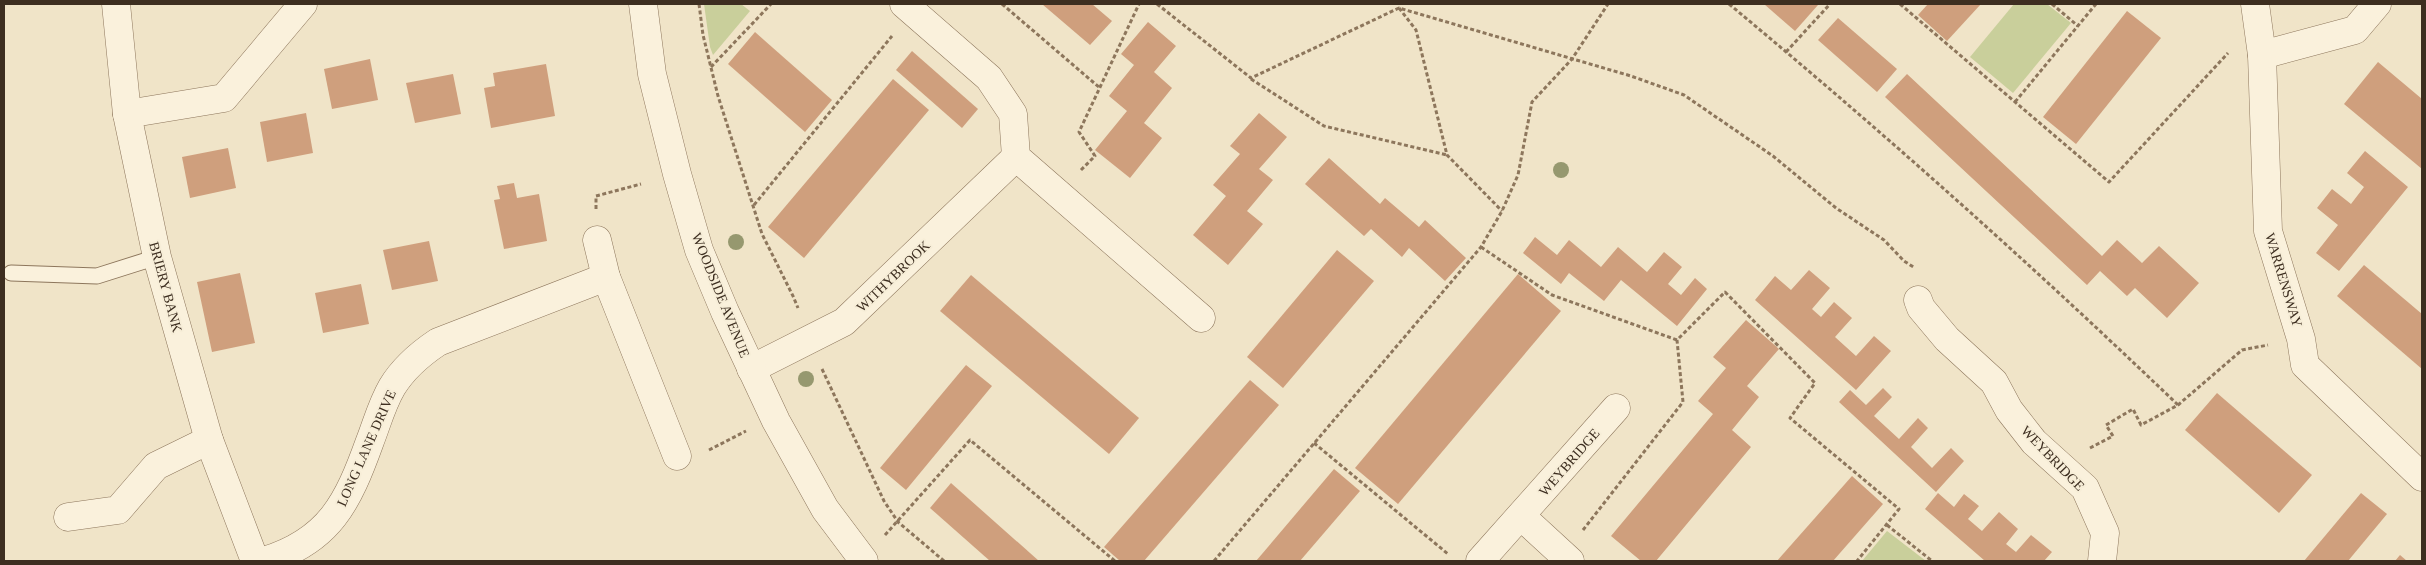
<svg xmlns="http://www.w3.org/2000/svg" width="2426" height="565" viewBox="0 0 2426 565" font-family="'Times New Roman',serif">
<rect width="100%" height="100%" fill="#f0e4c8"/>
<g fill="#c9cf9b">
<path d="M704,4h37l9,7 -37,44 -3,-8z"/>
<path d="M2014,4h33l24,19 -58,70 -43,-36z"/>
<path d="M1887,531l39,30h-64z"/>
</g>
<g fill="#cf9f7d">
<path d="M1042,4h50l20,17 -22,24z"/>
<path d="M1764,4h52l2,1 -23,26z"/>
<path d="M1928,4h53l-34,37 -29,-26z"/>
<path d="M2127,11l34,27 -85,106 -33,-27z"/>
<path d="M1838,18l59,51 -20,23 -59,-52z"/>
<path d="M1148,22l28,24 -22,26 18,16 -28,35 18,15 -32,40 -35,-28 32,-39 -18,-15 25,-31 -13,-11z"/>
<path d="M755,32l77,68 -27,32 -77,-68z"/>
<path d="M912,51l66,58 -16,19 -66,-58z"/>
<path d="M370,59l8,41 -46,9 -8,-40z"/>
<path d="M2378,62l44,37v70l-78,-65z"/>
<path d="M546,64l9,52 -64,12 -7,-40 11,-2 -2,-13z"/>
<path d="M453,74l8,40 -46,9 -9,-40z"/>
<path d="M1907,74l195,182 15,-16 25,23 17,-17 40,37 -32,35 -32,-30 -8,8 -27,-25 -13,14 -202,-188z"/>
<path d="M893,79l36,31 -125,148 -36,-31z"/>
<path d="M306,113l7,40 -46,9 -7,-40z"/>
<path d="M1259,113l28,24 -28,32 14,11 -26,31 16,13 -35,41 -35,-30 33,-39 -13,-11 27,-31 -10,-8z"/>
<path d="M228,148l8,40 -46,10 -8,-41z"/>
<path d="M2365,151l43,36 -69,84 -23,-18 22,-28 -21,-17 15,-19 19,15 13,-17 -17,-14z"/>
<path d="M1329,158l51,46 5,-6 34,29 6,-7 41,38 -21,23 -36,-33 -7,9 -31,-28 -7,7 -59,-52z"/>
<path d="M514,183l3,15 22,-4 8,47 -43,8 -10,-49 6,-1 -3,-13z"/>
<path d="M1535,237l22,18 12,-15 32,27 17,-20 29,25 17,-20 18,15 -14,17 13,11 14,-17 12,11 -30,37 -56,-46 -17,21 -35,-28 -8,11 -38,-31z"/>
<path d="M429,241l9,40 -46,9 -9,-40z"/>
<path d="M1337,250l37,31 -91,107 -36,-31z"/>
<path d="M2364,265l58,49v55l-85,-73z"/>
<path d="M1809,270l21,18 -18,21 9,8 13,-15 18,16 -17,19 21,19 18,-20 17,15 -35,39 -101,-90 20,-24 16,14z"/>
<path d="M240,273l15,70 -43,9 -15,-70z"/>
<path d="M1518,274l43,37 -163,193 -43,-36z"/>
<path d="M971,275l168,143 -30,36 -169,-143z"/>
<path d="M361,284l8,40 -46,9 -8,-40z"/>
<path d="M1746,320l33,29 -32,37 12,11 -27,33 19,17 -95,114h-15l-30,-25 102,-122 -15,-13 28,-33 -13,-11z"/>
<path d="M966,365l26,21 -86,104 -26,-22z"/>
<path d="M1250,380l29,25 -135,156h-24l-16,-14z"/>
<path d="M1883,388l9,9 -18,19 25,23 19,-21 10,10 -17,19 21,21 19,-20 13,13 -28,31 -97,-90 11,-12 16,15z"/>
<path d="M2217,393l95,82 -33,38 -94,-83z"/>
<path d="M1334,469l26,22 -60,70h-44z"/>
<path d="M1852,476l31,28 -50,57h-56z"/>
<path d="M951,483l88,78h-49l-60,-53z"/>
<path d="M1938,493l16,14 10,-13 15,12 -11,13 14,12 17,-19 19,17 -12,15 10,8 15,-17 21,17 -8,9h-59l-60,-52z"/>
<path d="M2361,493l26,21 -39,47h-44z"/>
<path d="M2400,555l7,6h-12z"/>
</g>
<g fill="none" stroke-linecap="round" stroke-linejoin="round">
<g stroke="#8d765c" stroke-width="17">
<path id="service" d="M11,273l86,3 60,-19"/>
</g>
<g stroke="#8d765c" stroke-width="29">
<g id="minor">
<path d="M116,4l11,110 30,143 52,183 46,121"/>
<path d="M904,4l85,74 24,36 3,43 185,161"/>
<path d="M2255,4l7,51 6,176 33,108 4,26 117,112"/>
<path d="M2262,55l93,-25 22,-26"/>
<path d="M127,114l97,-16 79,-94"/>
<path d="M597,240l9,37 71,179"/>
<path d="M1918,300l3,8 26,31 47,43 15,28 25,32 51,46 20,45 -3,28"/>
<path d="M751,369l93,-47 172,-165"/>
<path d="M1521,516l49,45"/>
<path d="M68,517l50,-7 38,-44 53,-26"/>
<path d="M264,561c66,-20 84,-59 106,-120 7,-18 12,-37 22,-54 11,-18 28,-33 46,-45l168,-65"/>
<path d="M1480,561l136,-153"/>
</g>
</g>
<g stroke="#8d765c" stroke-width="29">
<path id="tertiary" d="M643,4l9,70 25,100 22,76 26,62 51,109 49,88 39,52"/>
</g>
<g stroke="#8d765c" stroke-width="3" stroke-dasharray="4 2.5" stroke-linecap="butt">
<path d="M699,4l4,31 15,61 44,138 31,62 5,12"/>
<path d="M1002,4l98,84"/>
<path d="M1157,4l94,74 148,-70 232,68 53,19 89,61 63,52 48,32 20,21 11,7"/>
<path d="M1729,4c154,128 304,262 449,401"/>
<path d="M1900,4l209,178 119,-129"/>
<path d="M2052,4l26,22"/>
<path d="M1399,8l17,22 31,125 55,56"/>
<path d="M1786,52l44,-48"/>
<path d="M711,67l60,-63"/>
<path d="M1251,79l73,47 123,29"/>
<path d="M2015,102l81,-98"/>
<path d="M1081,170l14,-14 -16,-24 60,-128"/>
<path d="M754,205l138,-169"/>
<path d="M596,209v-13l45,-12"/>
<path d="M1481,247l71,48 125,45"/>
<path d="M822,369l62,132 14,21 46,39"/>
<path d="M1314,443l134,111"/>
<path d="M2090,448l23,-12 -7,-11 27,-16 8,16 37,-20 64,-55 26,-5"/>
<path d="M709,450l37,-19"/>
<path d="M1887,525l45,36"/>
<path d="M1583,530l100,-128 -6,-62 48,-48 90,91 -25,35 109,91 -42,52"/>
<path d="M885,535l85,-95 145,121"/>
<path d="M1214,561l267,-314 21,-36 16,-36 14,-73 40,-43 36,-55"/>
</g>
<use href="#service" stroke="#faf1dc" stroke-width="15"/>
<use href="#minor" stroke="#faf1dc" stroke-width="28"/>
<use href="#tertiary" stroke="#faf1dc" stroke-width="28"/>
</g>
<g fill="#96986f">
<circle cx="1561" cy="170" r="8"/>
<circle cx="736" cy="242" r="8"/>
<circle cx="806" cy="379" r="8"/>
</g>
<g text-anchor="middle" stroke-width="4" stroke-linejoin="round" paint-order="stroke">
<g font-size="14" fill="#3d2e20" stroke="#f7eed8">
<text transform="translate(893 276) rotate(-44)" y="5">WITHYBROOK</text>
<text transform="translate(2284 280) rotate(73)" y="5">WARRENSWAY</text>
<text transform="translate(166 287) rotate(75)" y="5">BRIERY BANK</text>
<text transform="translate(721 295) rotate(68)" y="5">WOODSIDE AVENUE</text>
<text transform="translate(366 448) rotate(-66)" y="5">LONG LANE DRIVE</text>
<text transform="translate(2053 458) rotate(46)" y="5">WEYBRIDGE</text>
<text transform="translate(1569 462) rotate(-49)" y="5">WEYBRIDGE</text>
</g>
</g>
<rect width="2426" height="565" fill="none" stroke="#3d2e20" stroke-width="10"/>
</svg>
